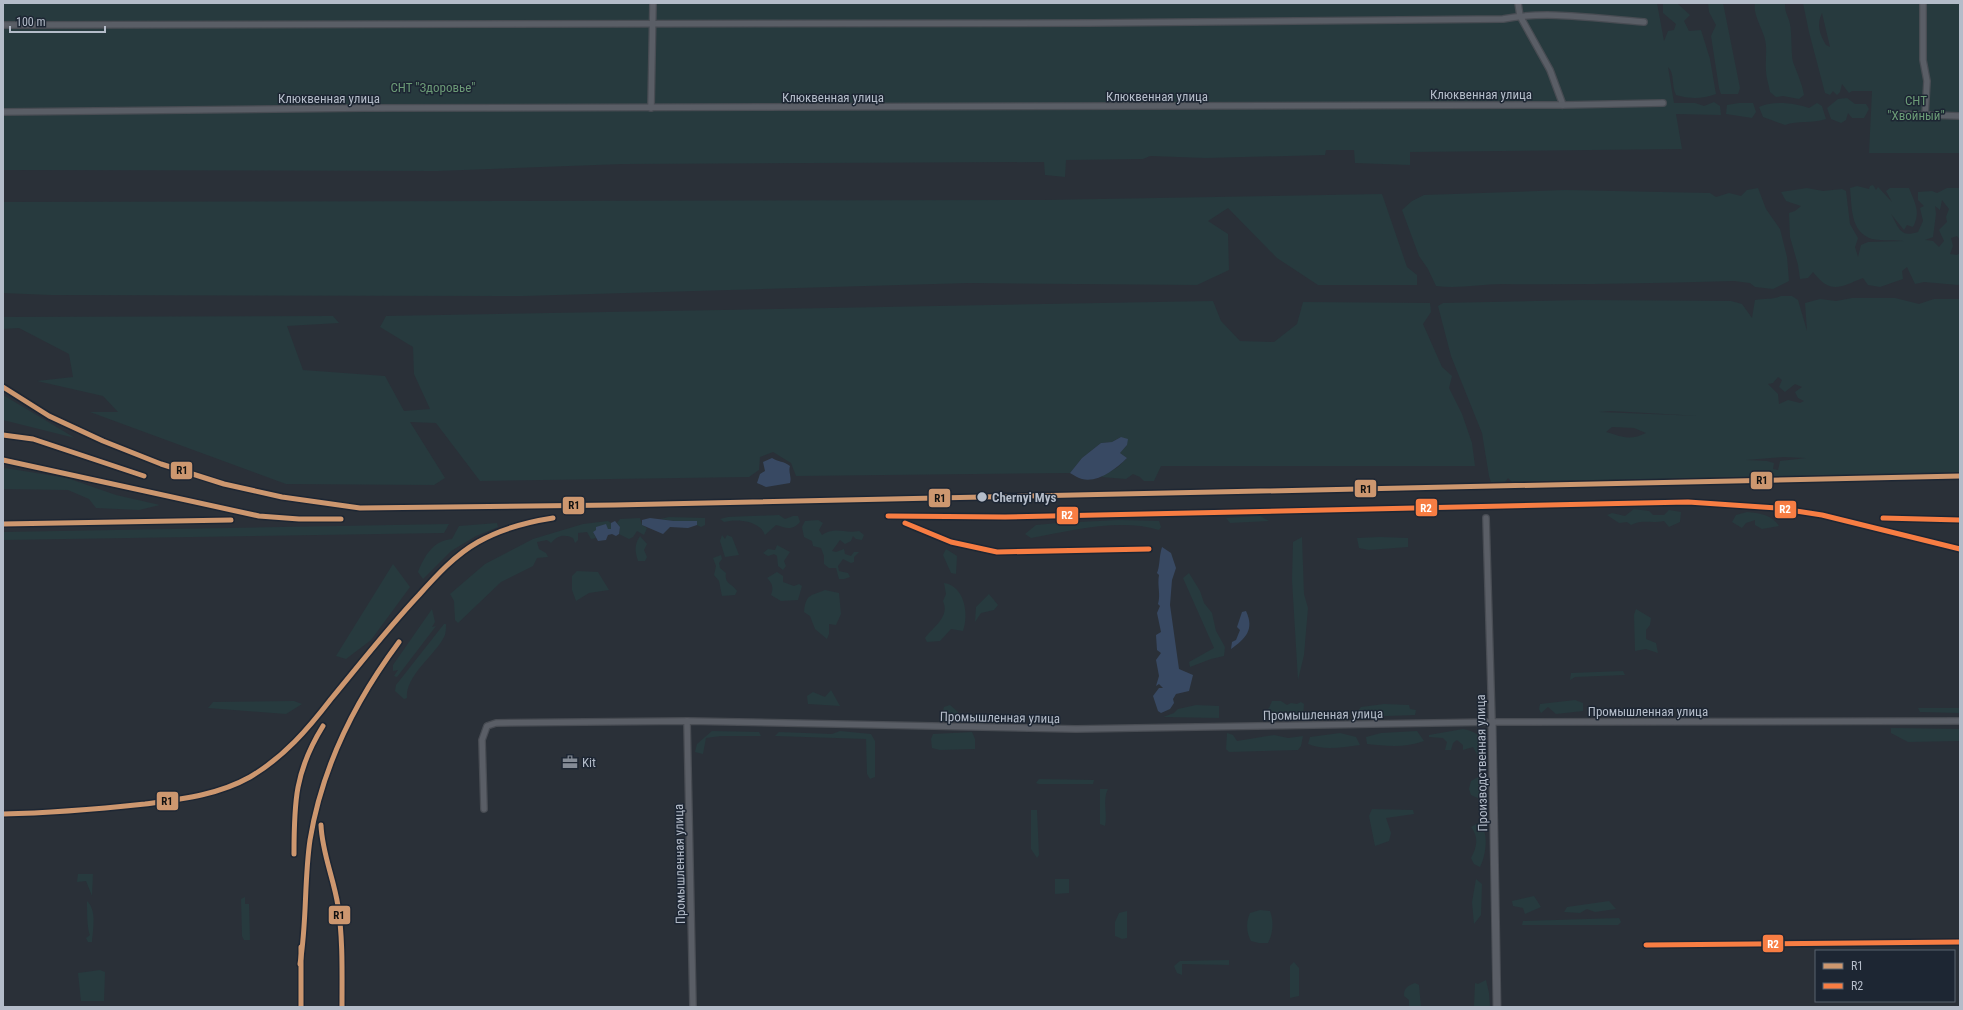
<svg xmlns="http://www.w3.org/2000/svg" width="1963" height="1010" viewBox="0 0 1963 1010" font-family="'Roboto Condensed',sans-serif">
<rect width="100%" height="100%" fill="#2a3038"/>
<g fill="#273a3e" fill-rule="evenodd">
<path d="M3,3h1654l7,38 4,-10 6,-1 2,-6 -13,-11v-10h16l-1,1 12,11 -6,6 5,10 12,-1 9,29 6,35c-14,5 -26,5 -40,1 -5,-11 -1,-21 -8,-28l6,36h21l9,3 10,-4 6,4 1,9 -45,-1 6,35 -272,3v13l-55,-2 -1,-13h-28l-1,5 -119,3 -56,-2 -7,3 -77,1 -1,17 -20,-2 -1,-13 -421,2 -186,7 -434,-1z"/>
<path d="M1708,3h15l17,85 -2,6h-17l-2,-6 -8,-52 5,-11 -7,-13z"/>
<path d="M1755,3h30c0,12 3,11 5,21 2,10 1,30 3,38 4,11 9,21 11,33l-5,4 -16,-3 -7,1 -6,-5c-1,-7 -4,-14 -4,-21 -1,-12 2,-23 -2,-35 -3,-10 -11,-22 -9,-33z"/>
<path d="M1803,3h157v150h-91l3,-62h-20l-3,2 -7,-9 -2,8 -3,3 -4,-4 -3,4 -5,-2 -16,-61zM1822,13l8,34 -4,-2c-6,-10 -10,-20 -4,-32z"/>
<path d="M1847,98l8,6h11l3,5 -5,9h-12l-4,-5 -2,7 -5,3 -10,-4 -4,-11 11,-9z"/>
<path d="M1739,103h14l3,9 -4,6 -26,-4 1,-9z"/>
<path d="M1817,103l5,3 4,13c-14,5 -28,1 -41,6l-22,-8 -4,-10c13,-7 37,-4 50,1z"/>
<path d="M1873,185l3,5 2,-3 14,15 -6,-11 4,-3h19c6,15 12,24 4,39l-6,-2 -3,5 -13,-16c8,14 9,24 27,18l5,-11 -3,-13 4,-2 -6,-6v-8l14,-1 5,2 10,-5h13v52l-3,-4 -6,2 2,8 -3,8 7,1 3,-2v31l-2,1 -34,-3 -9,2 -8,-17 -5,4 1,8 -23,8 -12,-2 -5,-7c-23,9 -32,17 -50,-6l-5,6 -8,1 -2,-14 -8,-28 -1,-24 6,-2 6,-5 -15,-5 -5,-9 26,-4 16,3 19,-2 4,2 4,33 8,14 -3,9 3,10 3,-12 7,-3 36,-1c-10,-1 -22,0 -32,-2 -22,-7 -20,-32 -22,-51l7,-2 12,3 1,-3zM1942,200l7,9 -3,8 1,5 -8,8 5,11 -5,6 -6,-6 -8,-1 8,-3 3,-23 -1,-8 5,4z"/>
<path d="M1758,188l8,21 14,20 7,28 2,24 -16,8 -18,-2 -5,-4 -16,-2c-77,2 -154,4 -231,3 -23,0 -44,5 -67,2l-8,-17 -9,-13 -17,-46 10,-9 12,-6 141,-5 145,3 6,4 13,-4 12,3 6,-6z"/>
<path d="M1382,194l25,73 10,8v10h-99l-41,-27 -49,-50 -20,13 20,13 1,36 -32,15 -228,-2 -446,13 -472,-1 -48,-2v-91l1040,-2z"/>
<path d="M1781,296h11l6,4 9,31 -2,-28 15,-4 16,2 16,-3h43l24,6 15,-5h26v174l-448,9 -4,-4 -3,4h-14l-2,-6 -7,-43 -31,-77 -13,-50 5,-3 139,-3 149,1 11,3 10,14 3,-18c9,-2 17,0 26,-4zM1778,377l4,3 -3,7 6,5 10,-8 7,3 -7,5 3,6 6,3 -4,2 -12,-3 -9,4 -1,-10 -10,-10 5,-1zM1611,411l89,5h1l-102,-4zM1612,427l22,1 12,5c-16,8 -23,4 -40,-1zM1784,457l22,1 -26,3 -2,9 -5,-1 1,-6 -7,-2 -21,-1z"/>
<path d="M1213,301l8,20 19,20 34,1 23,-18 6,-22 127,1 1,9 -8,12 19,43 10,9 -3,12 13,26 10,29 3,23h-314l-7,15h-10l-4,-4 -7,-3 -7,5 -25,-2 17,-10 9,-9 -7,-5 7,-8 -6,-8 -9,5 -11,1 -19,15 -12,15 -274,3 -5,-13 -18,-11 -13,5 -1,13 -10,7 -269,4 -44,-58 -26,-1 35,56 -11,7 -148,-1 -196,-72h28l-15,-16 -66,-15 36,-4 -4,-23 -50,-26 -16,1v-12l330,-1 6,7 -52,3 16,44 82,6 19,35 26,-2 -16,-35 -1,-27 -33,-20 6,-11z"/>
<path d="M3,395l72,43 -72,-18z"/>
<path d="M5,468l62,10 49,17 44,10 -21,5 -43,-2 -7,-9 -21,-9 -65,-1v-19z"/>
<path d="M1634,509l15,2 4,4h11l5,-5 12,2 -1,10 -11,5 -5,-6c-14,3 -20,-2 -33,4l-4,-3 -8,1 -12,-8 5,-2 13,3z"/>
<path d="M1747,512c13,1 25,3 32,14l-17,3 -7,-4v-5l-9,3 -4,5 -10,-6 4,-7z"/>
<path d="M779,515l6,4 8,-3h5l2,6c-8,9 -14,6 -24,3l-11,10c-1,-2 -3,-7 -6,-8 -8,-7 -25,-8 -35,-5l-4,-3 8,-2z"/>
<path d="M1260,516l9,5 -39,2 -4,-5z"/>
<path d="M669,517l36,1v7l-4,2 -4,-2v-4h-23l-14,-2z"/>
<path d="M640,518l2,7 5,3 -3,7 -7,-4 -4,6 -4,2 -10,-5 1,-7 -3,-4 3,-4z"/>
<path d="M818,520l5,3 -4,7 3,5c13,-9 23,-1 37,-4l5,4 -2,5 -6,-1 -3,-3 -2,5 -6,3 -5,-4 -8,11 4,1 8,-3 1,5 6,2 3,-4h5l-5,5v5l-3,1 -8,-4 -5,7 1,5 9,2 2,4 -6,2h-5l-3,-11h-7l-5,-4v-8l-3,-8 -8,-2 -1,-5 -8,-4 -2,-10 3,-6z"/>
<path d="M1119,520l40,1 2,6 -2,3c-40,-12 -88,1 -128,8l-6,-4 11,-9 22,-2z"/>
<path d="M608,521l3,2v6l-18,3 3,6 -5,1 -4,-7 -9,1v7l-3,3 -2,-5c-9,-4 -15,-3 -22,5l-4,-3 -10,2 2,7 7,4 2,4 -11,1 -4,8 -32,16 -43,41 -3,-3 -1,-19 -4,-7 35,-30 48,-25 50,-15z"/>
<path d="M497,523l1,4 -22,9 -25,15 -28,28 -5,-7c7,-17 15,-31 34,-33l7,-13z"/>
<path d="M449,524l-5,9 -441,7v-8z"/>
<path d="M722,535l3,4 2,-4 5,2 7,18 -14,2 -5,-16z"/>
<path d="M640,536l7,8 -3,6 3,7 -2,4h-7c-3,-10 -4,-16 2,-25z"/>
<path d="M1302,537l2,57 4,14 -4,47 -6,25 -6,-100 1,-38z"/>
<path d="M1380,537l28,1v9l-39,3 -10,-2 -2,-10z"/>
<path d="M777,545l13,7 -6,9 2,5 -3,4 -5,-4 -1,-10 -3,-2 -6,2 -5,-3 5,-4 7,1z"/>
<path d="M946,549l11,7 -1,18 -5,-1 -8,-18z"/>
<path d="M721,555l1,4 -3,4 1,5 6,5c-2,11 6,10 11,18l-2,4 -13,1 -3,-15 -5,-6 2,-9 -3,-8z"/>
<path d="M393,564l17,23 -39,53 -25,19 -10,-3z"/>
<path d="M577,571l21,1 11,18 -20,3 -13,8 -4,-11v-14z"/>
<path d="M777,572l6,4v6l11,4 5,-2 3,2 -4,14 -17,1 -10,-6c3,-8 1,-12 -4,-17z"/>
<path d="M1189,573l11,18 4,12 8,10 4,18 9,16 -1,9 -13,3 -21,8 -1,-5 25,-14 -31,-70z"/>
<path d="M944,583c21,3 25,32 19,48l-12,-2 -11,12 -13,1 -2,-4c9,-12 25,-21 18,-37l3,-7z"/>
<path d="M825,590l14,3 2,21 -5,11 -7,-1v10l-2,5 -12,-10 -5,-13 -6,-4c2,-18 6,-16 21,-22z"/>
<path d="M989,594l9,11 -4,5 -13,3 -6,9 1,-15z"/>
<path d="M432,609l3,13 -3,5 4,-1 -39,51 -3,-1 4,-6 -5,1v-6z"/>
<path d="M1636,609l15,9 -1,7 -4,5v9l10,4 2,10 -12,-4 -11,2 -1,-36z"/>
<path d="M444,624h2c0,4 0,10 -2,13 -9,18 -39,39 -37,61l-3,1 -9,-8 1,-6z"/>
<path d="M1623,671l2,4 -50,2 -5,3 1,-7z"/>
<path d="M831,690l9,16 -32,-2 -1,-8 6,-4 12,5z"/>
<path d="M1575,700l8,3v8l-27,3 -8,-7 -7,6 -2,-4 1,-5z"/>
<path d="M294,701l8,3 -16,10 -78,-6 5,-6z"/>
<path d="M1272,701h9l6,4 4,-2 6,1 4,-2 3,2 -1,12 -5,2 -3,-2h-11l-9,4 -12,-6 6,-6z"/>
<path d="M1384,704l25,1 1,4 6,1 -1,5 -54,2 -3,-6 3,-4z"/>
<path d="M950,705l8,7v5l-4,4h-14l4,-14z"/>
<path d="M1196,705l23,1v12l-56,-1 11,-4 4,-4z"/>
<path d="M1918,708h42v5l-40,-1z"/>
<path d="M1891,728l69,1v12l-52,1 -17,-9z"/>
<path d="M1463,729c19,4 20,10 21,28l-4,3 -7,-13 -10,3v-5l-6,-5 -4,3 -2,7h-6l2,-8 -4,-4 -14,-1v-2z"/>
<path d="M712,731l47,1 2,4h-40l-15,2 -3,16 -8,-2 2,-8z"/>
<path d="M840,731l31,3 4,7v36l-5,2 -3,-5 -1,-35 -91,-3 4,-4 53,2z"/>
<path d="M1417,731l7,10c-18,7 -38,5 -57,3l-1,-7 15,-4z"/>
<path d="M972,732l3,7v10l-35,1 -8,-2 -1,-9 2,-5z"/>
<path d="M1227,733l6,2 4,6 37,-6 14,3 15,-2 -2,10 -3,4 -69,2 -3,-3z"/>
<path d="M1340,733l16,4 4,8c-17,2 -36,6 -52,-1l2,-7z"/>
<path d="M1478,777c7,7 6,13 4,23l-11,-5 -2,-6 2,-8z"/>
<path d="M1039,779l55,1 -1,4h-54l-3,-1z"/>
<path d="M1100,789h8c-6,11 0,25 -3,37l-5,-2z"/>
<path d="M1372,809l41,1 1,4 -28,4 5,15 -2,8 -14,5 -6,-30z"/>
<path d="M1031,810h6l2,45 -2,3 -6,-9z"/>
<path d="M1478,823c12,7 8,33 2,44l-6,-3 -3,-6c6,-11 8,-21 0,-31z"/>
<path d="M78,874h15l-1,22 -6,-15 -9,1z"/>
<path d="M1055,879h14v14l-14,1z"/>
<path d="M1476,879l6,5 -1,31 -7,9 -2,-22z"/>
<path d="M1534,896l7,11 -16,7 -2,-6 -10,-2 -1,-5z"/>
<path d="M245,897v7h4l1,36h-6l-2,-4 -1,-37z"/>
<path d="M87,901c10,9 6,28 5,41h-4l-2,-4 4,-3c-3,-6 -3,-26 -3,-34z"/>
<path d="M1609,901l7,8 -21,3 -8,-3 -7,4 -16,-1 3,-5z"/>
<path d="M1260,910l10,1c4,11 3,22 -2,32h-9l-8,-2c-5,-9 -5,-19 -1,-28z"/>
<path d="M1127,911v27l-5,1 -7,-3v-14l4,-9z"/>
<path d="M1619,918l2,4 -3,3h-96l1,-4z"/>
<path d="M1229,960v5l-47,-1v11l-5,-2 -3,-7 6,-5z"/>
<path d="M1294,962l5,6v28l-9,2v-32z"/>
<path d="M100,970l5,2 -1,29h-23l-3,-28z"/>
<path d="M1486,980l3,13 1,14h-16l1,-24 3,1z"/>
<path d="M1415,983l4,2 2,22h-12v-7l-5,-4c0,-9 4,-10 11,-13z"/>
</g>
<g fill="#384963">
<path d="M1121,437l7,2 -1,6 -7,8 7,5c-11,11 -29,25 -45,21 -4,-1 -8,-4 -12,-6l12,-15 19,-15 11,-1z"/>
<path d="M772,458c6,4 12,3 18,8 -2,6 2,11 0,17l-24,4 -9,-4 3,-9 5,-3 -2,-9z"/>
<path d="M650,518l24,3h23v4l-9,3 -18,-1 -7,7 -21,-9v-5z"/>
<path d="M615,521l5,6 -1,7 -3,2 -4,-2 -4,1 -2,5 -8,1 -5,-9 3,-2v-3l10,-3 2,5h3v-6z"/>
<path d="M1162,547l9,6 5,15 -4,12 -2,25 9,64 14,6 -4,16 -13,3 -3,5 1,4 -4,6 -9,4 -3,-2 -5,-15 6,-8h4l-4,-4 -3,2 3,-10 -3,-16 5,-7 -4,-3 -1,-15 5,-3 -4,-19 3,-7 -2,-2c3,-9 -1,-19 1,-29l-2,-2c3,-7 2,-17 5,-26z"/>
<path d="M1246,611c9,19 -1,28 -15,38l1,-7 4,-2 4,-10 -3,-3 5,-15z"/>
</g>
<g fill="none" stroke-linecap="round" stroke-linejoin="round">
<g stroke="#484c53" stroke-width="8">
<g id="minor">
<path d="M1518,3l2,13 30,54 13,35"/>
<path d="M1923,3v57l4,21 -2,35"/>
<path d="M3,25l1088,-2 412,-4c45,-9 95,0 141,3"/>
<path d="M651,108l2,-105"/>
<path d="M3,112l362,-4 1198,-3 100,-2"/>
<path d="M1900,114l60,2"/>
<path d="M1486,518l6,204"/>
<path d="M687,721l6,286"/>
<path d="M484,809l-2,-69 5,-14 9,-3 191,-2 389,8 416,-7 468,-1"/>
</g>
</g>
<g stroke="#484c53" stroke-width="9">
<path id="tertiary" d="M1492,722l5,285"/>
</g>
<use href="#minor" stroke="#5a5e66" stroke-width="5.5"/>
<use href="#tertiary" stroke="#5a5e66" stroke-width="7"/>
<g stroke="#1d2633" stroke-width="8">
<g id="rail-1">
<path d="M3,387l46,29 54,25 58,23 63,20 58,13 78,11 255,-3 1345,-29"/>
<path d="M3,435l30,4 111,37"/>
<path d="M3,460l256,56 40,3h42"/>
<path d="M3,524l228,-4"/>
<path d="M3,814c48,-1 95,-5 142,-10 37,-5 73,-9 105,-27 34,-20 58,-48 81,-78 29,-35 57,-71 88,-104 17,-19 36,-40 59,-53 23,-13 49,-20 75,-24"/>
<path d="M321,825c1,28 13,54 17,81 5,33 4,67 4,101"/>
<path d="M294,854c0,-52 1,-83 29,-128"/>
<path d="M300,964c7,-41 4,-83 10,-124 12,-73 45,-139 89,-198"/>
<path d="M301,1007v-60"/>
</g>
</g>
<g stroke="#1d2633" stroke-width="8">
<g id="rail-2">
<path d="M888,516l117,1 683,-15 89,6 45,7 138,34"/>
<path d="M1883,518l77,2"/>
<path d="M905,523l46,19 46,10 152,-3"/>
<path d="M1646,945l314,-3"/>
</g>
</g>
<use href="#rail-1" stroke="#cd976f" stroke-width="5"/>
<use href="#rail-2" stroke="#f77d43" stroke-width="5"/>
</g>
<defs>
<g id="office-bare" transform="scale(1.2)"><path d="M-6-3h4V-5.5h4V-3h4V5H-6ZM-1-4.5V-3h2v-1.5ZM-6 0V1H6V0Z" fill="#848b96" stroke="#1d2633" stroke-width="2.5" paint-order="stroke"/></g>
</defs>
<g fill-rule="evenodd">
<use href="#office-bare" x="570" y="762"/>
</g>
<circle fill="#b4bcc9" stroke="#1d2633" stroke-width="1.5" cx="982" cy="497" r="5.5"/>
<g text-anchor="middle" stroke-width="3" stroke-linejoin="round" paint-order="stroke">
<g font-size="13" fill="#6b9a76" stroke="#1d2633">
<text x="433" y="92">СНТ "Здоровье"</text>
<text x="1916" y="105">СНТ<tspan x="1916" dy="15">"Хвойный"</tspan></text>
</g>
<g font-size="13" fill="#b4bcc9" stroke="#1d2633">
<text x="1481" y="99">Клюквенная улица</text>
<text x="1157" y="101">Клюквенная улица</text>
<text x="833" y="102">Клюквенная улица</text>
<text x="329" y="103">Клюквенная улица</text>
<text x="1648" y="716">Промышленная улица</text>
<text transform="translate(1323 714) rotate(-1)" y="5">Промышленная улица</text>
<text transform="translate(1000 717) rotate(1)" y="5">Промышленная улица</text>
<text transform="translate(1481 763) rotate(-91)" y="5">Производственная улица</text>
<text transform="translate(679 864) rotate(-91)" y="5">Промышленная улица</text>
</g>
<g font-size="13" font-weight="bold" fill="#b4bcc9" stroke="#1d2633" text-anchor="start">
<text x="992" y="502">Chernyi Mys</text>
</g>
<g font-size="13" fill="#b4bcc9" stroke="#1d2633" text-anchor="start">
<text x="582" y="767">Kit</text>
</g>
</g>
<g stroke="#1d2633" stroke-width="1.5">
<rect x="170" y="461" width="23" height="19" rx="4" fill="#cd976f"/>
<rect x="1750" y="471" width="23" height="19" rx="4" fill="#cd976f"/>
<rect x="1354" y="479" width="23" height="19" rx="4" fill="#cd976f"/>
<rect x="928" y="488" width="23" height="20" rx="4" fill="#cd976f"/>
<rect x="562" y="496" width="23" height="19" rx="4" fill="#cd976f"/>
<rect x="1415" y="498" width="23" height="19" rx="4" fill="#f77d43"/>
<rect x="1774" y="500" width="23" height="19" rx="4" fill="#f77d43"/>
<rect x="1056" y="506" width="23" height="19" rx="4" fill="#f77d43"/>
<rect x="156" y="791" width="23" height="20" rx="4" fill="#cd976f"/>
<rect x="328" y="905" width="23" height="20" rx="4" fill="#cd976f"/>
<rect x="1762" y="934" width="22" height="19" rx="4" fill="#f77d43"/>
</g>
<g font-size="11" text-anchor="middle" font-weight="bold" fill="#fff">
<text x="1426" y="512">R2</text>
<text x="1785" y="513">R2</text>
<text x="1067" y="519">R2</text>
<text x="1773" y="948">R2</text>
</g>
<g font-size="11" text-anchor="middle" font-weight="bold" fill="#111">
<text x="182" y="474">R1</text>
<text x="1762" y="484">R1</text>
<text x="1366" y="493">R1</text>
<text x="940" y="502">R1</text>
<text x="574" y="509">R1</text>
<text x="167" y="805">R1</text>
<text x="339" y="919">R1</text>
</g>
<rect width="1963" height="1010" fill="none" stroke="#b4bcc9" stroke-width="8"/>
<rect x="1815" y="950" width="140" height="52" fill="#1d2633" stroke="#59626f"/>
<rect x="1823" y="963" width="20" height="6" fill="#cd976f" stroke="#59626f"/>
<text x="1851" y="970" font-size="12" fill="#b4bcc9">R1</text>
<rect x="1823" y="983" width="20" height="6" fill="#f77d43" stroke="#59626f"/>
<text x="1851" y="990" font-size="12" fill="#b4bcc9">R2</text>
<path d="M10 26v6h95v-6" fill="none" stroke="#b4bcc9" stroke-width="2"/>
<text x="16" y="26" font-size="12" fill="#b4bcc9" stroke="#1d2633" stroke-width="3" paint-order="stroke">100 m</text>
</svg>
